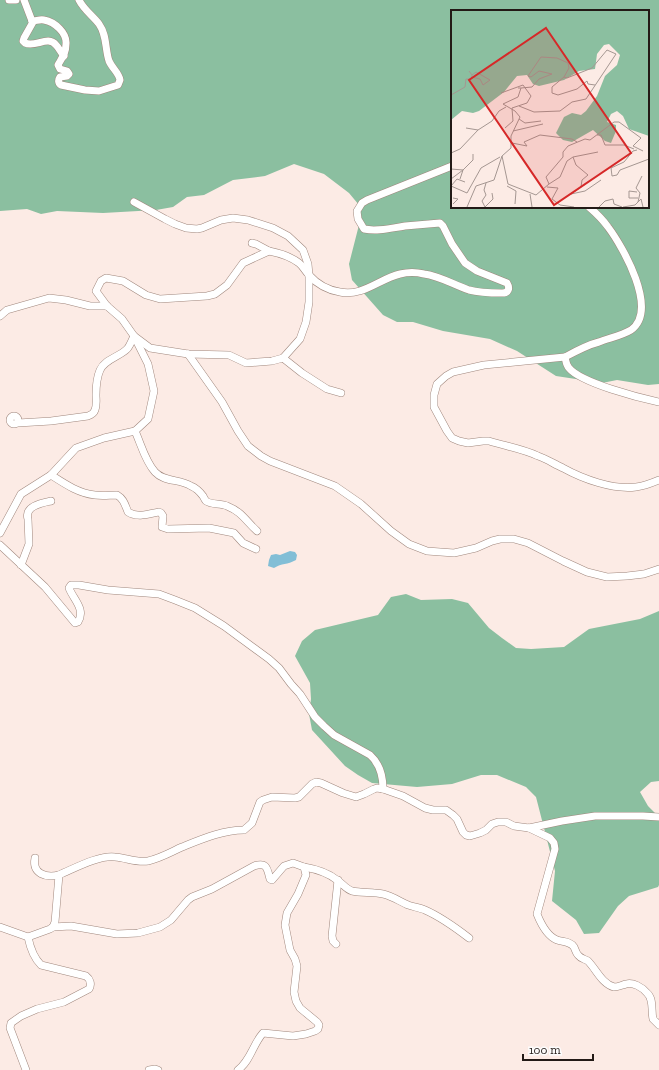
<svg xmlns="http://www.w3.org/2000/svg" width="659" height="1070" viewBox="0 0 659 1070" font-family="'Zilla Slab',serif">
<rect width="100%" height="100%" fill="#fcebe5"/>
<g fill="#8bbfa0" fill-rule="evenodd">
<path d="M0,0h659v384l-11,1 -31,-5 -15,3 -46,-7 -39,-25 -27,-12 -47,-8 -30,-9h-16l-14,-7 -31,-35 -3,-16 11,-43 -1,-16 -10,-12 -25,-19 -30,-10 -29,12 -32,4 -29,15 -17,2 -14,10 -17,3 -53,3 -46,-2 -16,3 -14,-5 -27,2zM452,11h196v196h-196z"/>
<path d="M406,594l15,6 31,-1 16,4 21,25 13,10 14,10 15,1 33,-2 25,-18 51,-10 19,-8v170l-8,1 -11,10 8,14 11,11v68l-1,2 -29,9 -11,10 -19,27 -15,1 -8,-14 -24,-19 3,-30 -19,-74 -10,-10 -29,-12h-16l-29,9 -35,3 -45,-4 -14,-8 -13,-9 -33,-36 -3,-16 2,-15 -1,-16 -15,-27 7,-15 13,-11 63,-15 13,-18z"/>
</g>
<path fill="#82bed6" d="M290,551l5,1 2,3 -1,5c-9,5 -14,3 -22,8l-6,-2 1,-6 2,-5 5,-1 4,1z"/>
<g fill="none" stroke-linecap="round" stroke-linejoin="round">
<g stroke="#a0877d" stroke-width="8">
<g id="minor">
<path d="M9,0h7"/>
<path d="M24,0l8,21c4,0 8,-2 12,-1 11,2 23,13 22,24 0,9 -4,14 -8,21l2,4 7,2 2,3 -2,2 -7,1c-2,3 -2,6 1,8l24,5 14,1 19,-6 2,-5c-1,-7 -8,-12 -11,-19 -4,-12 -2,-26 -10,-37 -6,-8 -15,-14 -20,-24"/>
<path d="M32,21l1,1 -9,16 -1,3 2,2c10,5 23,-8 31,2 3,3 5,8 8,11"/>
<path d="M589,207c7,6 14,13 19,20 15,20 51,83 23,103 -10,6 -22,8 -32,12 -12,3 -23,9 -34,15 1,4 1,8 4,11 12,15 71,30 90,34"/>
<path d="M269,251c10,2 21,5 30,12 4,3 6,8 10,12 8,9 18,15 31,17 22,5 39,-13 60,-18 8,-2 16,-2 24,0 16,2 30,11 45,16 11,3 23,3 33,3 7,0 8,-5 5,-10l-30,-12 -12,-8 -13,-19 -9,-18 -3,-3c-12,1 -24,2 -35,3 -14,2 -27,6 -41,3l-6,-10 -1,-8 5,-8 5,-3 85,-34"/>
<path d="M0,316l7,-6 42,-12 17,2 24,6h17"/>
<path d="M188,354l34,48 16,29 10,15 13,10 9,5 65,25 26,18 30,27 18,13 18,7 27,2 22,-5 16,-7 8,-2h14l14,4 35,18 24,11 20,5 20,-1 17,-2 15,-5"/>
<path d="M565,357l-81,8 -31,7 -7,4 -9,8 -3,11v12l13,24 5,7 7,3 9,2 15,-2h6c16,5 34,8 49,15 9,3 16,8 25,12 20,11 50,22 73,19 8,-1 16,-4 23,-7"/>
<path d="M283,358l19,15 25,16 14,4"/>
<circle cx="14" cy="420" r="4"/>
<path d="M18,423l33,-2 37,-5c3,-1 6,-3 7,-6 2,-5 1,-11 1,-15 0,-8 1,-18 4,-25 5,-11 19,-13 27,-21 3,-3 5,-9 7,-13l16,12 38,6 41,1 17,8 26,-2 11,-3 17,-19 6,-17 3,-20v-27l-1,-11 -5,-14 -15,-14 -15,-8 -25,-8 -15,-2 -12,2 -19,8 -5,1 -11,-1 -11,-4 -10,-5 -31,-17"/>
<path d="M135,431c6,13 10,30 20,41 9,10 25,7 36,14 5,2 9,6 12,10 1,2 2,4 3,5 5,4 15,2 21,5 15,6 18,14 30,25"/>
<path d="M51,475c14,9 27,18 44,20 7,1 15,0 22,0 7,4 8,10 11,17 9,6 21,2 31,0l2,1 2,3 -1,11 6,2 41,-1 25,5 9,10 13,6"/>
<path d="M0,533l21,-39 30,-19 25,-27 28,-10 31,-7 13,-12 6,-28 -6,-27 -14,-28 -12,-17 -15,-13 -11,-15 5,-10 5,-3 17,3 23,14 14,4 47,-3 8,-2 12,-9 16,-22 26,-12 -13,-7 -4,-1"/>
<path d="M0,545l45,42 30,36 3,-1c8,-13 -5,-23 -9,-34l2,-3h8l29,5 51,4 16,6 20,8 29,18 45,33 10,9 12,16 9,10 15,23 9,9 10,9 36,20c10,9 13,21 13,34"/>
<path d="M21,565l8,-21 -1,-25c-4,-13 14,-16 23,-18"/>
<path d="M529,828l21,10 4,5 1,6 -18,65c4,10 10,22 20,26 6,2 13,1 17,7 1,2 2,6 4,8 3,4 7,4 10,6 8,8 14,23 26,26 4,0 8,-2 12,-3 7,-2 16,3 21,9 7,6 4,18 6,26l6,6"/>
<path d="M35,858c-3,16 11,20 24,17"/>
<path d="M304,867c12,2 23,5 33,13 6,4 9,9 15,11 9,2 21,1 31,3 9,2 16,7 25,11 6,2 12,3 17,5 16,7 31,18 44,28"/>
<path d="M0,927l28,10 22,-8 3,-2 2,-5 4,-47 4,-2c14,-6 37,-18 52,-16 12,1 22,6 33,4 13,-3 23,-9 34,-14 20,-8 41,-17 62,-17l8,-7 8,-21 3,-2 9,-3 23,1 4,-1 13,-13 4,-2 5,1 22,10 13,4 8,-3 10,-5 3,-1 6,1 20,7 22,12 8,2h13l7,5 4,4 6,13 3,3 4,1 10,-3 6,-3 6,-6 6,-2h8l8,4 15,2 33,-7 33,-5h48l16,1"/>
<path d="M53,927l18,-1 46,8 21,-1 22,-6 11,-7 17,-20 4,-3 20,-8 42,-23c13,-4 13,2 16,13l2,1 12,-14 9,-3 11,4 2,8 -8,19 -11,19 -2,12 5,25 5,9 2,7 -3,26 2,9 4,7 17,14 2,3 -1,4 -3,2 -9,3 -13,2 -30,-3c-10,11 -12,27 -25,37"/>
<path d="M336,944l-3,-3 -1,-5 6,-56"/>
<path d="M26,1070l-16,-42 1,-5 10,-7 16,-7 27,-7 25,-13c3,-5 1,-10 -3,-13l-45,-11c-7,-7 -11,-18 -13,-28"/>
<path d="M149,1070l6,-1 3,1"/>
</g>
</g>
<use href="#minor" stroke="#fff" stroke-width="7"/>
</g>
<g transform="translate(451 10)">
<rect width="198" height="198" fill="#fcebe5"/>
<path d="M0,1h198v125l-20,-7 -6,-13 -6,-5 -6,3 -4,8 9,3v6l-5,12 -6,-2 -12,-11 -21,12 -9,-2 -7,-7 8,-16 8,-4 9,2 5,-4 11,-15 8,-20 12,-11 3,-10 -11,-11 -5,1 -7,9 -2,15 -16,2 -15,9 -25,6 -6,-2 -6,-9 -10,1 -13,16 -25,19 -6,2 -11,-2 -11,9z" fill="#8bbfa0"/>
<path fill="none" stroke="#a59792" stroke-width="1" d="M21,67l8,2 3,6 7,-5 -14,-8 -4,3M113,67l-12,10v6l6,2 19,-6 10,-8 1,3 7,1M50,83l22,-8 8,11 -4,7 -15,5 1,13 -8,7M0,85l14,-8 1,-8h5l1,-4 -3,-4M68,96l15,6 26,-1 12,-9 14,-3 30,-45 -9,-4 -15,18 -25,10 -3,-1 5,-9 -1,-5 -11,-5 -16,-1 -13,19 3,1 8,-6 13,3 -13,5 -7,8 -11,1M68,109l6,4 16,-2M15,118l12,2M62,121l30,-7M146,125h4l4,10h19l10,4M61,133l15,3M76,136l-3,-4 16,-7 32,4 5,3M186,140l-4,1 -9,11 -13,6 1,8 5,-1 3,-5 29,-11M0,143l9,-4 18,-19 14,-9 7,-10 7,-4M51,146l9,-8v-12l9,-19 -5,-6 -12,-7 15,-7 3,-9h-3M122,147l25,-5M0,159l12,1 -12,9M9,169l3,-9 10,-10v-6M14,172l-8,-3 -6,7 16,7 14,-25 19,-11M98,174l11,-7 7,-16 6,-4 3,8 12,10 -6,5 -1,7 -10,7 14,-3 16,-11M56,176l9,5 -1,13M96,177l11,1 -6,11 8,6 14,2M186,182l-8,-1v7h9M79,184l2,13M2,188l5,1 -5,5M187,192l2,-9 -4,-5 6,-12M16,197l9,-21 18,-6 8,-24 6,28 28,11 13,-11 -3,-7 17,-20v-5l5,-6 17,-7 5,1 24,-18h5l22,16 -8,8 10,5M34,197l-3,-6 4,-6 -2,-5 2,-7M34,197l8,-8 -1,-6M148,197l6,-6 8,-2 1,5 8,3M172,197l12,-2 6,-6 2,8"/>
<path fill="#d62828" fill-opacity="0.15" stroke="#d62828" stroke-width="2" d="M95,18l85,125 -77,52 -85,-125z"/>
<rect width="198" height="198" fill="none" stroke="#231a16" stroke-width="2"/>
</g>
<path d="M523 1054v6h70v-6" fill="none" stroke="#231a16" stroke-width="2"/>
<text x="529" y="1054" font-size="12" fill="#231a16" stroke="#fcfcfc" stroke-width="3" paint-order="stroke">100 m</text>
</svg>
